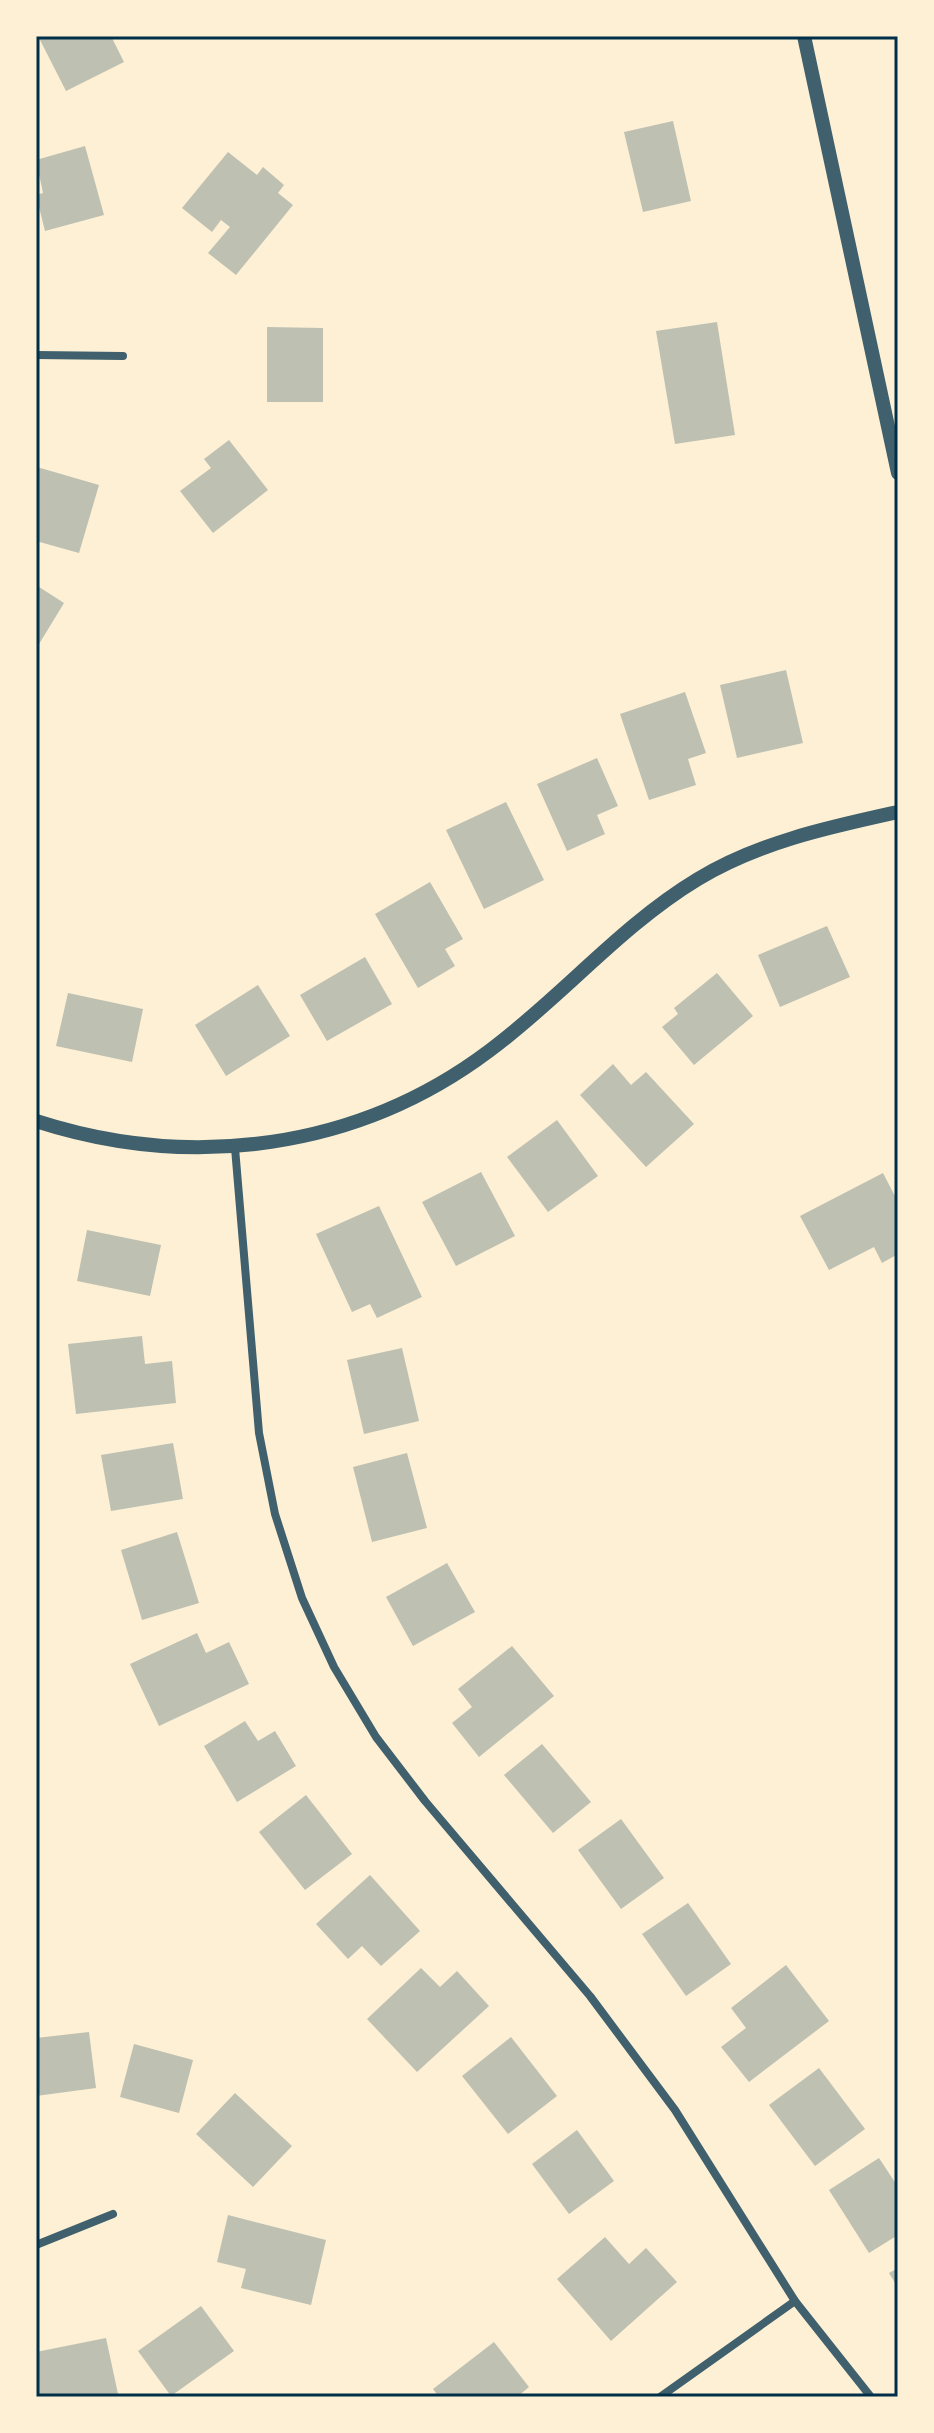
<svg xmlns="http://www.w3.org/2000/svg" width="934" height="2433" viewBox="0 0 934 2433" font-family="Montserrat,sans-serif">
<rect width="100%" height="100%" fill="#fdf0d5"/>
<g fill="#bec0b2">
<path d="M38,36h73l13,26 -58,29z"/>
<path d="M673,121l18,80 -48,11 -19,-80z"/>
<path d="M85,146l19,69 -59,16 -9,-36 7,-2 -7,-33z"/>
<path d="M228,152l29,23 6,-8 21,18 -6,8 15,12 -57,70 -28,-22 22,-26 -9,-7 -9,12 -30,-24z"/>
<path d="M717,322l18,113 -60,9 -19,-113z"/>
<path d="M267,327l56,1v74h-56z"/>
<path d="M229,440l39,50 -55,43 -33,-42 31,-23 -7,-9z"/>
<path d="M37,467l62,18 -20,68 -43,-12z"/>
<path d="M36,585l28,18 -28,46z"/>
<path d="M786,670l17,73 -66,15 -17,-73z"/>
<path d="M685,692l21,61 -18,6 8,26 -47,15 -29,-86z"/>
<path d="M597,758l21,48 -21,9 8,19 -38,17 -30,-67z"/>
<path d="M506,802l38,78 -60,29 -38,-79z"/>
<path d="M430,882l33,57 -18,10 10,17 -37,22 -43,-74z"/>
<path d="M827,926l23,51 -70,30 -22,-52z"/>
<path d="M365,957l27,47 -65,37 -27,-46z"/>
<path d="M717,973l36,43 -59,49 -32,-38 16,-13 -4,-6z"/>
<path d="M258,985l32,51 -64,40 -31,-51z"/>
<path d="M68,993l75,16 -11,53 -76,-16z"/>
<path d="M613,1064l18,21 15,-13 48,52 -48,43 -66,-72z"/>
<path d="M557,1120l41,56 -50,36 -41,-55z"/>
<path d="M481,1172l34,64 -59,30 -34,-64z"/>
<path d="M883,1173l15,29v52l-16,9 -8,-16 -45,23 -29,-54z"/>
<path d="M379,1206l43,91 -45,21 -7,-14 -18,8 -36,-78z"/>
<path d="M87,1230l74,15 -11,51 -73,-15z"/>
<path d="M142,1336l3,28 27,-3 4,42 -100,11 -8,-70z"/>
<path d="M402,1348l17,73 -55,13 -17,-74z"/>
<path d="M173,1443l10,56 -72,12 -10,-56z"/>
<path d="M407,1453l20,75 -55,14 -19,-75z"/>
<path d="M177,1532l22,71 -57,17 -21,-70z"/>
<path d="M447,1563l28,49 -62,34 -27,-49z"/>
<path d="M197,1633l9,20 23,-11 20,42 -90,42 -29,-62z"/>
<path d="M512,1646l42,50 -75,61 -27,-34 20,-16 -14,-18z"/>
<path d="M245,1721l13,20 17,-10 21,35 -59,36 -33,-56z"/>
<path d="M542,1744l49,58 -38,31 -49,-58z"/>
<path d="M306,1795l46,59 -47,36 -46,-58z"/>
<path d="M621,1819l43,59 -43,31 -43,-59z"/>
<path d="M370,1875l50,56 -39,35 -19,-20 -14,13 -32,-35z"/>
<path d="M688,1903l43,61 -45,32 -44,-62z"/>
<path d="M786,1965l43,56 -80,61 -28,-35 25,-19 -15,-20z"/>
<path d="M421,1968l19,19 17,-16 32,35 -72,66 -50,-53z"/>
<path d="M89,2032l7,56 -60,8v-58z"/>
<path d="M511,2037l46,59 -49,38 -46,-58z"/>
<path d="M134,2044l59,16 -14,53 -59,-16z"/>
<path d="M819,2068l46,61 -50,37 -46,-61z"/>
<path d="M235,2093l57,53 -39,41 -57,-53z"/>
<path d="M577,2130l37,51 -45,33 -37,-50z"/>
<path d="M879,2158l19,29v48l-29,18 -40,-63z"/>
<path d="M228,2215l98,25 -15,65 -70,-17 5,-19 -29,-7z"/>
<path d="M605,2237l24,27 17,-16 31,34 -66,59 -54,-62z"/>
<path d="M898,2268v20l-9,-15z"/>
<path d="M201,2306l33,45 -63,45 -33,-45z"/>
<path d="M106,2338l12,56 -81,3 -1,-45z"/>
<path d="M494,2342l35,45 -12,10h-78l-6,-8z"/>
</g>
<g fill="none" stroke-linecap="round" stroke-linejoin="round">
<g stroke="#3f606c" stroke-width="8">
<path d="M36,355l87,1"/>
<path d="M235,1148l24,285 16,81 27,84 32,69 42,70 49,64 165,195 85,114 120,191 76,96"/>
<path d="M36,2245l77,-31"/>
<path d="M660,2397l135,-96"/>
</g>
<g stroke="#3f606c" stroke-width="14">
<path d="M804,36l94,437"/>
<path d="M36,1121c155,50 321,29 453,-70 73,-54 131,-125 209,-172 61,-37 132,-52 200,-67"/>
</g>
</g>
<rect width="934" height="2433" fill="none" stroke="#fdf0d5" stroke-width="76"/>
<rect x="38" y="38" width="858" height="2357" fill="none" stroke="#003049" stroke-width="3"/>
</svg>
